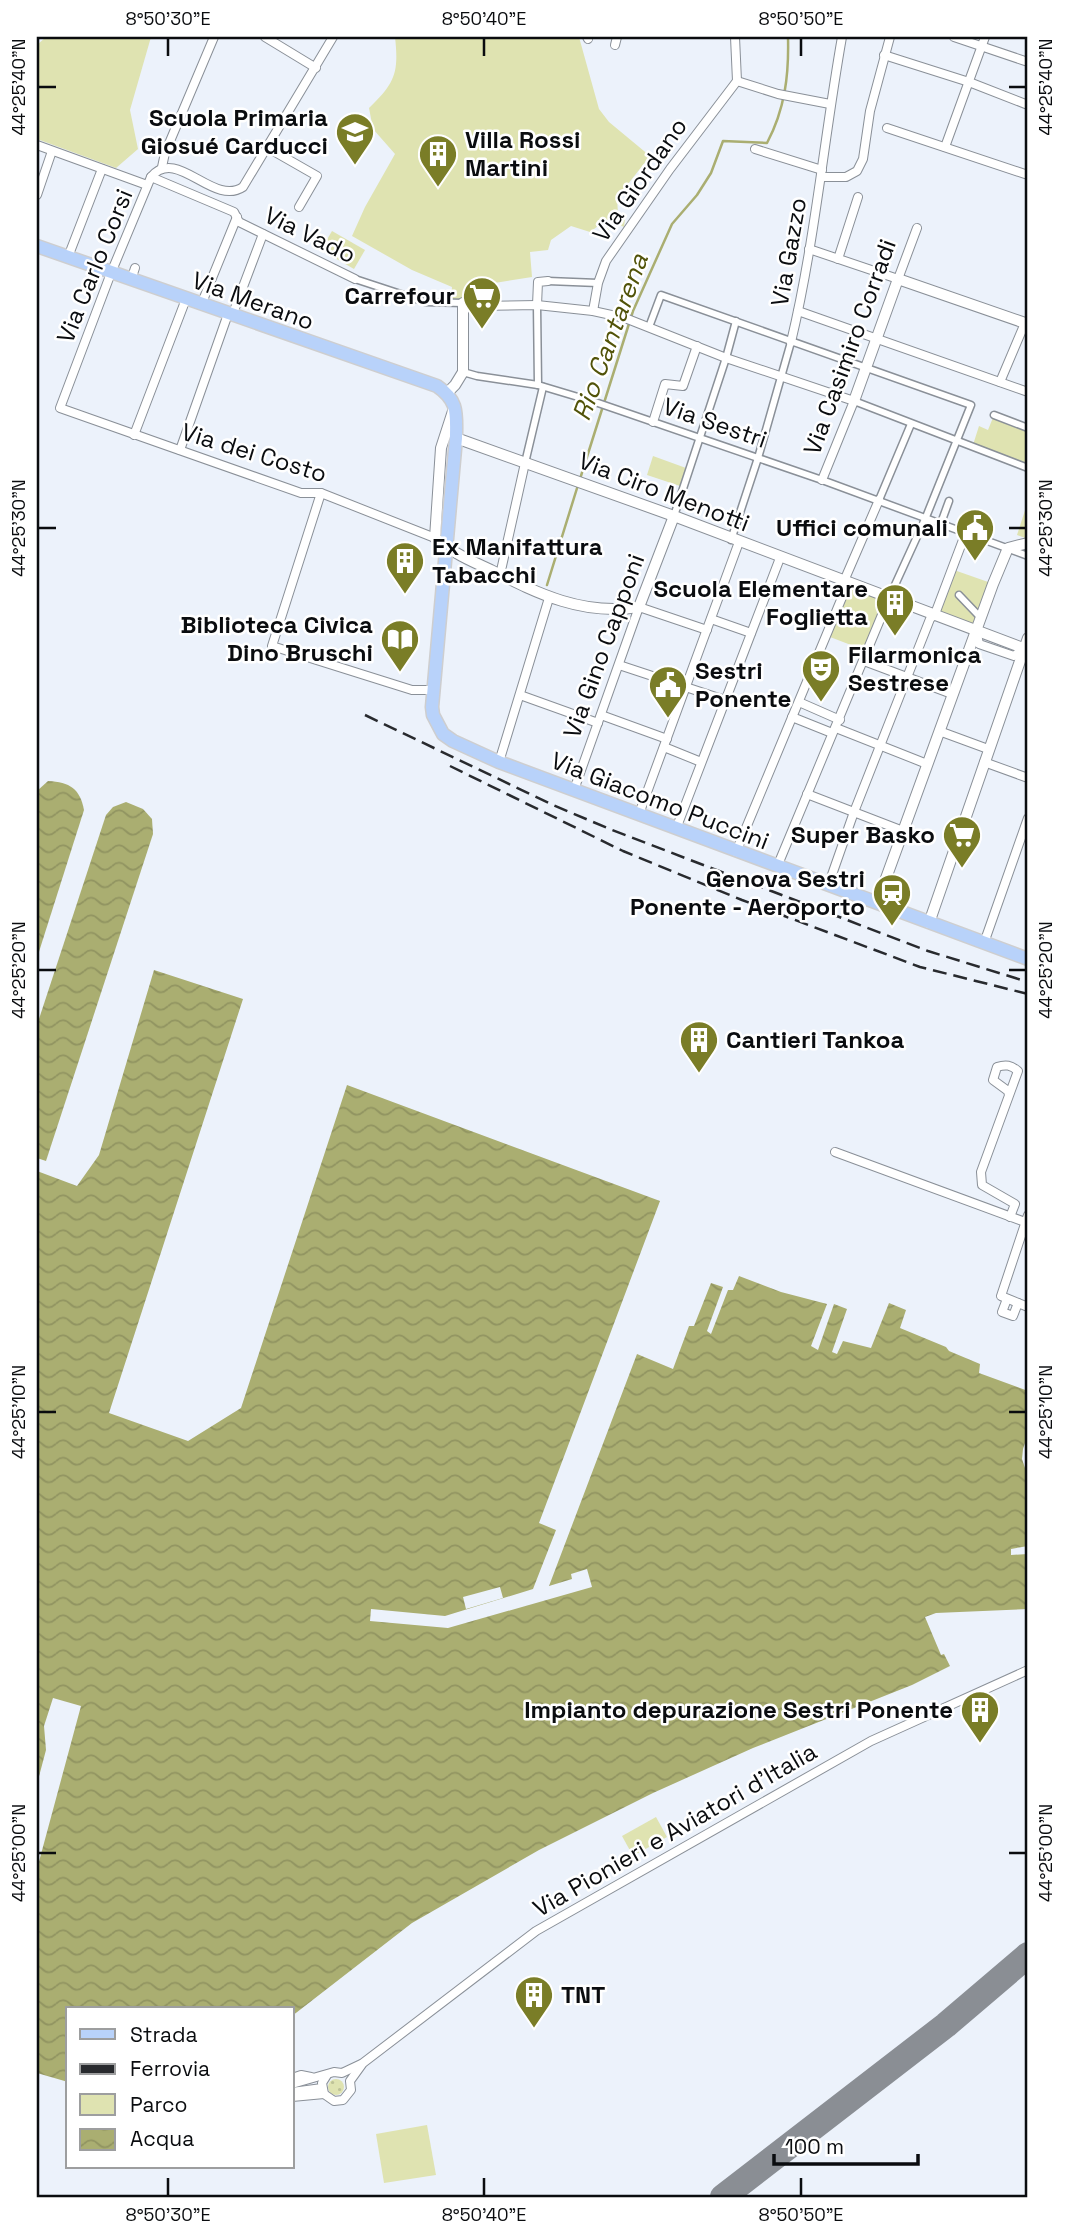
<svg xmlns="http://www.w3.org/2000/svg" width="1065" height="2234" viewBox="0 0 1065 2234" font-family="'Space Grotesk',sans-serif">
<defs>
<pattern id="grass-dots" width="8" height="8" patternUnits="userSpaceOnUse" patternTransform="scale(1.75)"><rect width="8" height="8" fill="#dfe3b1"/><path d="M2 2h.1M6 6h.1" fill="none" stroke="#bec297" stroke-width="1.8" stroke-linecap="round"/></pattern>
<pattern id="water-waves" width="16" height="10" patternUnits="userSpaceOnUse" patternTransform="scale(1.75)"><rect width="16" height="10" fill="#aaae71"/><path d="M0 5q4-4 8 0t8 0" fill="none" stroke="#919461"/></pattern>
</defs>
<rect width="100%" height="100%" fill="#ecf2fb"/>
<circle fill="url(#grass-dots)" cx="336" cy="2087" r="8"/>
<g fill="#dfe3b1">
<path d="M46,37h105l-21,73 8,39 -22,19 -79,-29v-94z"/>
<path d="M395,37h184l20,72 10,13 41,34 -33,42 1,16 7,5 -1,8 -8,-4 -9,8 -9,-5 -8,6 -19,-6 -20,14 -3,10 -18,2 2,25 -56,9v18l-25,-3 1,-14 -40,-17 -60,-34 13,-29 30,-53 -22,-25 -4,-21c26,-25 30,-35 26,-71z"/>
<path d="M332,231l33,19 -11,19 -33,-19z"/>
<path d="M994,415l34,13v40l-56,-20 7,-22 9,4z"/>
<path d="M653,456l33,12 -6,18 -33,-11z"/>
<path d="M1028,501v38l-11,-4z"/>
<path d="M954,570l37,13 -16,42 -37,-13z"/>
<path d="M849,587l34,13 -19,50 -34,-13z"/>
<path d="M656,1817l11,20 -34,19 -11,-20z"/>
<path d="M427,2125l9,50 -52,8 -8,-49z"/>
</g>
<g fill="url(#water-waves)">
<path d="M48,781c22,1 32,8 36,29l-47,148v-167z"/>
<path d="M126,802l17,7 9,10 1,15 -107,327 -9,-3v-133l69,-210 7,-8z"/>
<path d="M154,970l89,29 -134,414 79,28 53,-33 106,-323 313,116 -121,322 17,7 -23,59 -88,27 -74,-7 -1,12 78,7 144,-41 -5,-18 -16,5 1,5 -23,7 88,-232 36,15 16,-43h5l17,-43 12,4 -16,44 4,3 17,-44h5l6,-14 42,16 46,12 -16,42 7,4 16,-46 13,5 -15,43 5,2 6,-13 28,7 18,-45 17,7 -6,18 46,19 3,4 31,13 -1,9 49,18v43l-5,15 -1,10 6,18v69l-17,3v6l17,-1v55l-92,4 -11,4 16,38 3,-1 6,12 -38,19 -159,63 -100,45 -114,57 -127,73 -120,93v-8h-224v74l-31,-9v-204l44,-163 -28,-8 -9,28 2,24 -9,34v-613l40,15 22,-31z"/>
</g>
<path fill="#ecf2fb" d="M500,1587l3,11 -37,11 -3,-12z"/>
<g fill="none" stroke-linecap="round" stroke-linejoin="round">
<g stroke="#aaae71" stroke-width="2.5">
<path d="M580,479l53,-168 39,-87 25,-29 14,-22 12,-32 44,2c18,-34 22,-68 21,-106"/>
<path d="M547,585l31,-100"/>
</g>
<path stroke="#8a8e94" stroke-width="26" d="M723,2197l223,-172 82,-70"/>
<g stroke="#8a9098" stroke-width="9">
<g id="pedestrian">
<path d="M355,279l70,23 38,1"/>
<path d="M548,281l50,2"/>
<path d="M537,305l1,80"/>
<path d="M649,327l12,-32 310,110 -45,112 -37,81"/>
<path d="M463,372l14,4 61,9 60,18 224,77 206,76"/>
<path d="M854,401l174,67"/>
<path d="M994,415l34,13"/>
<path d="M525,463l18,-76"/>
<path d="M879,500l32,-76"/>
<path d="M674,516l52,-158 10,-37"/>
<path d="M941,523l8,-22"/>
<path d="M731,540l27,-82 33,-116"/>
<path d="M959,595l21,22"/>
</g>
</g>
<g stroke="#8a9098" stroke-width="10">
<g id="minor">
<path d="M265,37l51,31"/>
<path d="M333,37l-90,150c-30,20 -66,-41 -92,-10l-40,96 -51,135 241,85h20l114,45"/>
<path d="M587,37l1,2"/>
<path d="M735,37l2,44"/>
<path d="M954,37l74,25"/>
<path d="M615,45l2,-8"/>
<path d="M884,55l85,27 59,23"/>
<path d="M737,81l41,13 52,10"/>
<path d="M887,128l141,47"/>
<path d="M37,145l110,40"/>
<path d="M945,147l40,-110"/>
<path d="M268,148l49,28 -18,31"/>
<path d="M755,149l67,21"/>
<path d="M162,167l3,-14 49,-116"/>
<path d="M151,177l83,35 5,10 116,57"/>
<path d="M821,177h25l11,-6 6,-12 7,-48 20,-74"/>
<path d="M37,195l15,-44"/>
<path d="M809,249l89,30 19,-51"/>
<path d="M68,257l34,-88"/>
<path d="M838,259l20,-62"/>
<path d="M131,280l4,-12"/>
<path d="M201,305l36,-88"/>
<path d="M537,305l1,-23 10,-1"/>
<path d="M476,306l61,-1 56,6 32,7 101,40 128,43 -32,79"/>
<path d="M593,311l5,-28 8,-22 64,-92 67,-88"/>
<path d="M798,311l230,81"/>
<path d="M232,316l31,-82"/>
<path d="M791,342c24,-100 33,-204 51,-305"/>
<path d="M1000,382l25,-59"/>
<path d="M653,422l12,-38 18,2 14,-40"/>
<path d="M134,435l52,-136"/>
<path d="M180,450l48,-136"/>
<path d="M321,493l-49,153 140,44h21"/>
<path d="M500,575l25,-112"/>
<path d="M844,581l35,-81"/>
<path d="M711,619l40,14"/>
<path d="M976,629l3,15 35,12 10,-8"/>
<path d="M864,661l88,33"/>
<path d="M619,665l106,35"/>
<path d="M520,695l78,28"/>
<path d="M799,702l41,18"/>
<path d="M601,715l66,24"/>
<path d="M792,717l40,16"/>
<path d="M836,728l91,36"/>
<path d="M939,731l49,18"/>
<path d="M664,747l37,15"/>
<path d="M499,762l50,-164"/>
<path d="M984,762l44,16"/>
<path d="M574,790l65,-183 68,23"/>
<path d="M807,794l96,37"/>
<path d="M639,814l100,-272"/>
<path d="M676,829l104,-271"/>
<path d="M736,852l112,-269"/>
<path d="M777,867l112,-269"/>
<path d="M828,886l26,-74 76,-193 5,-5 31,-82"/>
<path d="M984,943l44,-125"/>
<path d="M1009,1095l-1,-4 -15,-11 4,-13c9,-3 14,-2 21,4l-37,101 1,13 33,19 -5,13"/>
<path d="M835,1152l190,70"/>
<path d="M1028,1215l-27,81 27,11"/>
<path d="M1007,1299l-5,13 11,4 5,-13"/>
<path d="M327,2075l-5,8 2,11 10,7 9,-1 8,-10 -1,-9 13,-18 173,-132 335,-190 157,-71"/>
<path d="M292,2078l9,-3 10,2"/>
<path d="M292,2084l42,-12 8,1 19,-9"/>
<path d="M292,2092l30,-4"/>
<path d="M292,2097l32,-3"/>
</g>
</g>
<g stroke="#8a9098" stroke-width="12">
<g id="tertiary">
<path d="M447,393l8,-8 8,-13v-69l13,3"/>
<path d="M854,401l44,-122 130,45"/>
<path d="M453,411l-12,37 -6,90c16,14 36,23 56,32 48,24 92,46 148,37l35,-91"/>
<path d="M456,438l218,78 354,134"/>
<path d="M877,903l116,-319 15,-36 20,-5"/>
<path d="M929,923l99,-285"/>
</g>
</g>
<g stroke="#cececf" stroke-width="15">
<path id="primary" d="M37,246l400,140c22,15 19,28 19,52l-24,269 1,8 10,19 10,7 46,21 529,197"/>
</g>
<use href="#pedestrian" stroke="#fff" stroke-width="6"/>
<use href="#minor" stroke="#fff" stroke-width="8"/>
<use href="#tertiary" stroke="#fff" stroke-width="10"/>
<use href="#primary" stroke="#b8d2fa" stroke-width="12"/>
<g stroke="#282a2e" stroke-width="2.5" stroke-dasharray="14 7" stroke-linecap="butt">
<path d="M365,715l188,90 59,25 316,121 100,31"/>
<path d="M450,766l173,85 119,49 178,67 108,27"/>
</g>
</g>
<path fill="none" stroke="#0a0c0f" stroke-width="2.5" d="M168,38v18M484,38v18M801,38v18M38,87h18M1009,87h17M38,528h18M1009,528h17M38,970h18M1009,970h17M38,1412h18M1009,1412h17M38,1853h18M1009,1853h17M168,2178v18M484,2178v18M801,2178v18"/>
<defs>
<g id="school-pin" transform="scale(2.0125)"><path d="M0 17L-7.5 6A9.5 9.5 0 1 1 7.5 6Z" fill="#7a7d27" stroke="#fff"/><path d="M0-5L7-2L0 1L-7-2ZM-4 1L0 2.5L4 1V4Q0 6-4 4Z" fill="#fff"/></g>
<g id="building-pin" transform="scale(2.0125)"><path d="M0 17L-7.5 6A9.5 9.5 0 1 1 7.5 6Z" fill="#7a7d27" stroke="#fff"/><path d="M-4-6H4V6H1V3H-1V6H-4ZM-2.5-4.3h1.7v1.8h-1.7ZM.8-4.3h1.7v1.8H.8ZM-2.5-1h1.7V.8h-1.7ZM.8-1h1.7V.8H.8Z" fill="#fff"/></g>
<g id="supermarket-pin" transform="scale(2.0125)"><path d="M0 17L-7.5 6A9.5 9.5 0 1 1 7.5 6Z" fill="#7a7d27" stroke="#fff"/><path d="M-6-5.5h2.5l.6 2H6L4.5 2H-2.5L-4.4-4H-6ZM-1.5 3.2a1.3 1.3 0 1 0 .1 0ZM3 3.2a1.3 1.3 0 1 0 .1 0Z" fill="#fff"/></g>
<g id="civic-pin" transform="scale(2.0125)"><path d="M0 17L-7.5 6A9.5 9.5 0 1 1 7.5 6Z" fill="#7a7d27" stroke="#fff"/><path d="M-.6-6.5H3V-4.5H.6V-3L4-1V1h2V6H-6V1h2V-1L-.6-3ZM-1.2 2.5V6h2.4V2.5Z" fill="#fff"/></g>
<g id="library-pin" transform="scale(2.0125)"><path d="M0 17L-7.5 6A9.5 9.5 0 1 1 7.5 6Z" fill="#7a7d27" stroke="#fff"/><path d="M-6-4Q-3-5.5-.7-3.5V5Q-3 3-6 4ZM6-4Q3-5.5 .7-3.5V5Q3 3 6 4Z" fill="#fff"/></g>
<g id="theatre-pin" transform="scale(2.0125)"><path d="M0 17L-7.5 6A9.5 9.5 0 1 1 7.5 6Z" fill="#7a7d27" stroke="#fff"/><path d="M-5-5.5Q0-4 5-5.5V0Q5 5 0 6Q-5 5-5 0ZM-3.3-2.5H-1v1.5H-3.3ZM1-2.5H3.3v1.5H1ZM-2.8 1Q0 5.5 2.8 1Z" fill="#fff"/></g>
<g id="station-pin" transform="scale(2.0125)"><path d="M0 17L-7.5 6A9.5 9.5 0 1 1 7.5 6Z" fill="#7a7d27" stroke="#fff"/><path d="M-3-6H3Q5-6 5-4V2Q5 4 3 4L4.5 6H3L1.5 4h-3L-3 6H-4.5L-3 4Q-5 4-5 2V-4Q-5-6-3-6ZM-3.5-4v3h7v-3ZM-3.5 1v1.5H-2V1ZM2 1v1.5H3.5V1Z" fill="#fff"/></g>
</defs>
<g fill-rule="evenodd">
<use href="#school-pin" x="355" y="132"/>
<use href="#building-pin" x="438" y="154"/>
<use href="#supermarket-pin" x="482" y="296"/>
<use href="#civic-pin" x="975" y="528"/>
<use href="#building-pin" x="405" y="561"/>
<use href="#building-pin" x="895" y="603"/>
<use href="#library-pin" x="400" y="639"/>
<use href="#theatre-pin" x="821" y="669"/>
<use href="#civic-pin" x="668" y="685"/>
<use href="#supermarket-pin" x="962" y="835"/>
<use href="#station-pin" x="892" y="893"/>
<use href="#building-pin" x="699" y="1040"/>
<use href="#building-pin" x="980" y="1710"/>
<use href="#building-pin" x="534" y="1995"/>
</g>
<g text-anchor="middle" stroke-width="5" stroke-linejoin="round" paint-order="stroke">
<g font-size="24" font-weight="bold" fill="#0a0c0f" stroke="#fff" text-anchor="end">
<text x="328" y="126">Scuola Primaria<tspan x="328" dy="28">Giosué Carducci</tspan></text>
<text x="465" y="148" text-anchor="start">Villa Rossi<tspan x="465" dy="28">Martini</tspan></text>
<text x="455" y="304">Carrefour</text>
<text x="948" y="536">Uffici comunali</text>
<text x="432" y="555" text-anchor="start">Ex Manifattura<tspan x="432" dy="28">Tabacchi</tspan></text>
<text x="868" y="597">Scuola Elementare<tspan x="868" dy="28">Foglietta</tspan></text>
<text x="373" y="633">Biblioteca Civica<tspan x="373" dy="28">Dino Bruschi</tspan></text>
<text x="848" y="663" text-anchor="start">Filarmonica<tspan x="848" dy="28">Sestrese</tspan></text>
<text x="695" y="679" text-anchor="start">Sestri<tspan x="695" dy="28">Ponente</tspan></text>
<text x="935" y="843">Super Basko</text>
<text x="865" y="887">Genova Sestri<tspan x="865" dy="28">Ponente - Aeroporto</tspan></text>
<text x="726" y="1048" text-anchor="start">Cantieri Tankoa</text>
<text x="953" y="1718">Impianto depurazione Sestri Ponente</text>
<text x="561" y="2003" text-anchor="start">TNT</text>
</g>
<g font-size="24" fill="#0a0c0f" stroke="#fff">
<text transform="translate(640 180) rotate(-55)" y="8">Via Giordano</text>
<text transform="translate(310 235) rotate(26)" y="8">Via Vado</text>
<text transform="translate(789 252) rotate(-80)" y="8">Via Gazzo</text>
<text transform="translate(95 266) rotate(-68)" y="8">Via Carlo Corsi</text>
<text transform="translate(253 301) rotate(20)" y="8">Via Merano</text>
<text transform="translate(850 347) rotate(-70)" y="8">Via Casimiro Corradi</text>
<text transform="translate(715 423) rotate(19)" y="8">Via Sestri</text>
<text transform="translate(254 453) rotate(17)" y="8">Via dei Costo</text>
<text transform="translate(664 492) rotate(21)" y="8">Via Ciro Menotti</text>
<text transform="translate(604 646) rotate(-70)" y="8">Via Gino Capponi</text>
<text transform="translate(660 801) rotate(21)" y="8">Via Giacomo Puccini</text>
<text transform="translate(675 1830) rotate(-30)" y="8">Via Pionieri e Aviatori d'Italia</text>
</g>
<g font-size="26" font-style="italic" fill="#515309" stroke="#fff">
<text transform="translate(610 337) rotate(-70)" y="9">Rio Cantarena</text>
</g>
</g>
<rect width="1065" height="2234" fill="none" stroke="#ffffff" stroke-width="77"/>
<rect x="66" y="2007" width="228" height="161" fill="#ffffff" stroke="#9d9e9f" stroke-width="2"/>
<rect x="80" y="2029" width="35" height="10" fill="#b8d2fa" stroke="#9d9e9f" stroke-width="2"/>
<text x="130" y="2042" font-size="21" fill="#0a0c0f">Strada</text>
<rect x="80" y="2064" width="35" height="10" fill="#282a2e" stroke="#9d9e9f" stroke-width="2"/>
<text x="130" y="2076" font-size="21" fill="#0a0c0f">Ferrovia</text>
<rect x="80" y="2094" width="35" height="21" fill="#dfe3b1" stroke="#9d9e9f" stroke-width="2"/>
<text x="130" y="2112" font-size="21" fill="#0a0c0f">Parco</text>
<rect x="80" y="2129" width="35" height="21" fill="url(#water-waves)" stroke="#9d9e9f" stroke-width="2"/>
<text x="130" y="2146" font-size="21" fill="#0a0c0f">Acqua</text>
<path d="M774 2154v10h144v-10" fill="none" stroke="#0a0c0f" stroke-width="3.5"/>
<text x="785" y="2154" font-size="21" fill="#0a0c0f" stroke="#ffffff" stroke-width="5" paint-order="stroke">100 m</text>
<rect x="38" y="38" width="988" height="2158" fill="none" stroke="#0a0c0f" stroke-width="2.5"/>
<g font-size="18" text-anchor="middle" fill="#0a0c0f">
<text x="168" y="25">8°50'30"E</text>
<text x="484" y="25">8°50'40"E</text>
<text x="801" y="25">8°50'50"E</text>
<text transform="translate(19 87) rotate(-90)" y="6">44°25'40"N</text>
<text transform="translate(1046 87) rotate(-90)" y="6">44°25'40"N</text>
<text transform="translate(19 528) rotate(-90)" y="6">44°25'30"N</text>
<text transform="translate(1046 528) rotate(-90)" y="6">44°25'30"N</text>
<text transform="translate(19 970) rotate(-90)" y="6">44°25'20"N</text>
<text transform="translate(1046 970) rotate(-90)" y="6">44°25'20"N</text>
<text transform="translate(19 1412) rotate(-90)" y="6">44°25'10"N</text>
<text transform="translate(1046 1412) rotate(-90)" y="6">44°25'10"N</text>
<text transform="translate(19 1853) rotate(-90)" y="6">44°25'00"N</text>
<text transform="translate(1046 1853) rotate(-90)" y="6">44°25'00"N</text>
<text x="168" y="2221">8°50'30"E</text>
<text x="484" y="2221">8°50'40"E</text>
<text x="801" y="2221">8°50'50"E</text>
</g>
</svg>
